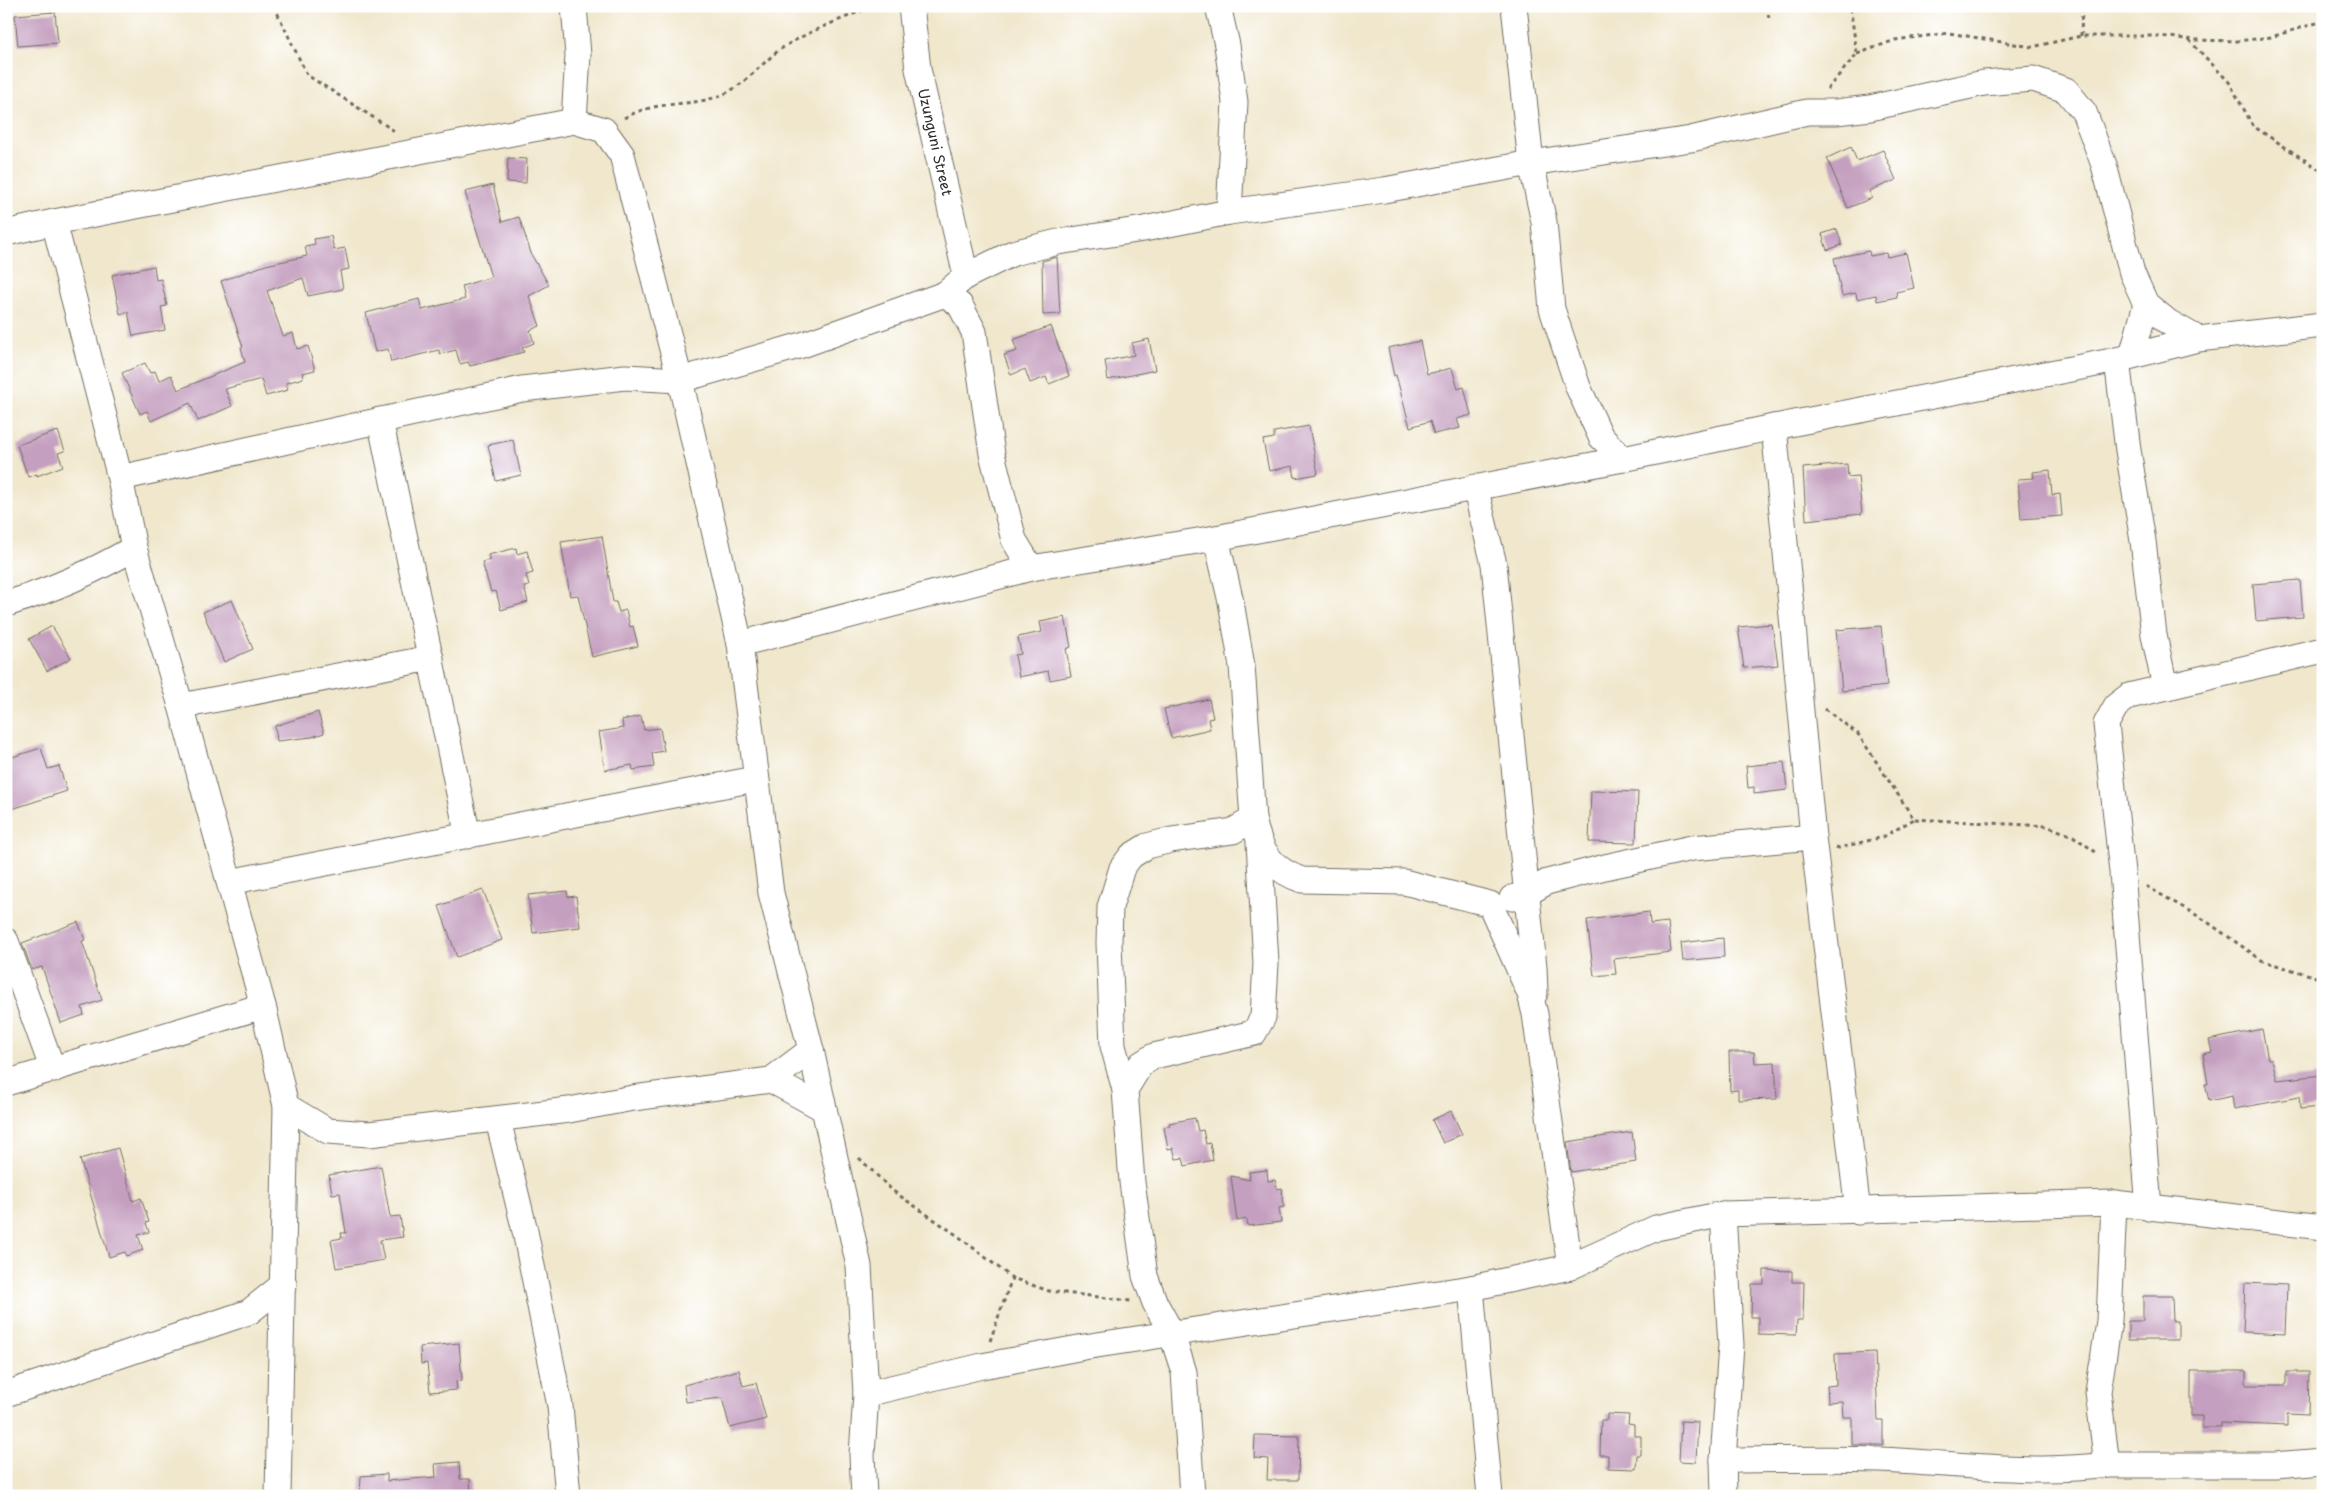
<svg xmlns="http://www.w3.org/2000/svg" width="2329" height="1502" viewBox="0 0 2329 1502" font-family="'Playpen Sans',sans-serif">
<rect width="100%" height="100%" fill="#fff"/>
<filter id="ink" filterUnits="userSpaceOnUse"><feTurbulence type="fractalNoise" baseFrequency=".02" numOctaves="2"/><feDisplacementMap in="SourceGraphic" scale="10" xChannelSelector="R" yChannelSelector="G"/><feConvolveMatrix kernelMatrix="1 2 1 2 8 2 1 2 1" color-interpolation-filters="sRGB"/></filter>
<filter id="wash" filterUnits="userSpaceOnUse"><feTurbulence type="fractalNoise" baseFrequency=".0096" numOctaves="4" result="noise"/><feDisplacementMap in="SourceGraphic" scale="20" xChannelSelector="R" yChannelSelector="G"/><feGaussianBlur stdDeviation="1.12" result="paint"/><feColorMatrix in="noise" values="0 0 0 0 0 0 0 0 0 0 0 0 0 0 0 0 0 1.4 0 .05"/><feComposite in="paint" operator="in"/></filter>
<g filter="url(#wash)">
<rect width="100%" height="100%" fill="#f0e7cc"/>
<g id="blocks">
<g fill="#c49fbf">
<path d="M55,12l3,31 -40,3 -3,-31z"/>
<path d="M1851,147l6,14 26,-11 13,30 -27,11 3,7 -24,10 -21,-50z"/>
<path d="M508,158l19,1 -1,24 -19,-1z"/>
<path d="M493,185l9,37 17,-5 13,39 17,29 -20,11 11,30 -10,4 4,13 -12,5 2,4 -54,14 -2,-4 -8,2 -4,-14 -16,4 -1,-4 -48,12 -3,-13 -13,3 -9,-39 53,-14 3,11 43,-11 -3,-13 29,-9 -26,-85z"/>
<path d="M1837,229l5,16 -15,5 -5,-16z"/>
<path d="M331,236l3,14 11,-2 4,21 -9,2 3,18 -35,7 -5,-18 -36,13 16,45 10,-3 4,16 11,-3 7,24 -13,3 1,5 -17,5 2,7 -22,6 -5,-17 -36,10 7,17 -34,15 -8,-18 -39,18 -4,-10 -7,3 -18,-41 23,-10 5,10 5,-2 4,10 12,-6 7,15 67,-28 -4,-15h2l-22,-66 45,-16 41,-9 -2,-10 10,-2 -1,-5z"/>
<path d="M1869,251l1,5 16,-3 1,4 19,-4 8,35 -18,4 1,5 -20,4 -1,-6 -19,4 -1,-6 -14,3 -8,-38z"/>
<path d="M1057,257l3,57 -17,1 -1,-54z"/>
<path d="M154,266l2,14 5,-1 6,27 -6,1 4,23 -32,6 -5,-24 -8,2 -8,-39z"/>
<path d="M1051,326l18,50 -20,8 -3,-7 -16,6 -5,-14 -14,6 -7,-20 13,-4 -4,-11z"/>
<path d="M1149,339l6,31 -47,10 -3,-19 29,-6 -2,-12z"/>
<path d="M1420,341l7,33 25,-6 6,21 6,-2 7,28 -14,4 3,9 -26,6 -4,-13 -20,6 -14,-52 -2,1 -6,-28z"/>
<path d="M1309,426l9,48 -23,4 -2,-12 -24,5 -6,-31 11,-2v-6z"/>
<path d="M58,431l7,20 -7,2 5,13 -26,10v-2l-9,3 -11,-32z"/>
<path d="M513,440l8,35 -25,6 -8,-36z"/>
<path d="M1847,464l1,13 10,-1 4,38 -56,6 -3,-52z"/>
<path d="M2050,470l2,25 8,-1 2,22 -41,3 -3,-40 16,-1 -1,-6z"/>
<path d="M602,536l11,66h3l3,10 7,-2 4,17 3,-1 5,20 -46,11 -14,-62 -8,1 -9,-54z"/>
<path d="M516,548l1,6 10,-3 6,22 -7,2 3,11 -5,1 4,15 -27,8 -5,-19 -5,1 -9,-30 8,-2 -2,-5z"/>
<path d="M2300,580l3,37 -47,4 -3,-37z"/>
<path d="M232,600l21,49 -29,13 -21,-50z"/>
<path d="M1065,617l6,30 -5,2 5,27 -21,4 -2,-9 -29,6 -4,-22 6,-1 -3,-17 24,-5 -2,-10z"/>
<path d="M1772,624l6,41 -34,3 -6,-41z"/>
<path d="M52,626l19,32 -24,13 -18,-32z"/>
<path d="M1881,626l6,60 -45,5 -6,-61z"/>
<path d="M1209,699l4,19 -5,1 2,10 -39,9 -7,-29z"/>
<path d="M318,712l6,21 -12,4 -35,4 -2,-15z"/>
<path d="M641,716l3,14 16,-2 4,23 -12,2 2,14 -21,3 -1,-5 -27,5 -6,-38 24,-4 -1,-8z"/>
<path d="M41,748l7,21 11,-3 8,25 -61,20v-52z"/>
<path d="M1784,762l3,28 -33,4v-7l-6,1 -2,-22z"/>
<path d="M1591,791l47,1 -2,51 -47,-1z"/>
<path d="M483,890l19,50 -45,17 -18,-51z"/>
<path d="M567,891l1,6 8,-1 4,31 -47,6 -5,-38z"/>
<path d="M1649,912l1,12 18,-2 3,30 -57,7 2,15 -22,2 -7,-56z"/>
<path d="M78,922l7,18 -3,1 20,59 -20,7 2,8 -23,8 -19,-56 -10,3 -10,-27z"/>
<path d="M1723,938l1,19 -41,4 -2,-18z"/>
<path d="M2262,1029l6,30h4l5,21 46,-5v24l-5,1 1,7 -19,2 -1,-12 -65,12 -2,-13 -23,5 -4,-17h3l-5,-30 9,-2 -3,-12z"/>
<path d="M1729,1052h25l1,11 20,-1 2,37 -39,1v-10l-8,1z"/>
<path d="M1451,1111l11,23 -19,9 -11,-23z"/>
<path d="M1195,1118l3,13 5,-1 3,14 4,-1 3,17 -28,6 -2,-8 -7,1 -3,-11 -5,1 -4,-22 6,-1 -1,-3z"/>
<path d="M1632,1132l4,30 -65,10 -4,-30z"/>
<path d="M118,1148l15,53 8,-3 8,24 -3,1 3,9 -11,3 5,15 -17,6 -1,-4 -16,5 -29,-98z"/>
<path d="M381,1166l9,51 10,-1 3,21 -23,3 4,20 -48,8 -5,-28 11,-2 -1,-5h5l-6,-40 -8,1 -3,-19z"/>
<path d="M1267,1170l1,11 7,-1 2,9 5,-1 2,19 -5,1 2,14 -33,4 -1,-7 -10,2 -6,-45 19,4 -1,-8z"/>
<path d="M1764,1270l28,1v11h12l-1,38h-6l-1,15 -38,-1v-17h-7l1,-33h12z"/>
<path d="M2245,1283l42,2 -2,49 -42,-2z"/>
<path d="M2143,1296h29l1,25h5v19h-50v-19h15z"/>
<path d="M459,1343l3,37 -6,1 1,9 -27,2 -3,-29 -6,1 -1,-17z"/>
<path d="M1875,1352l3,68h5v25h-31v-28h-9l-1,-16 -14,1 -1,-16 9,-1 -1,-31z"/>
<path d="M739,1370l4,16 13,-3 10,36 -36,9 -8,-30 -36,4 -2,-17z"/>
<path d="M2191,1371h55v14h40v-13h23l-1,43 -21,-1v12l-66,-3v5h-19v-12h-11z"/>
<path d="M1607,1414l22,1 -1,9 6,1v11h7v19h-4l-1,14 -28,-1v-13h-8l1,-35h6z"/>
<path d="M1681,1421l17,1 -2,40 -17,-1z"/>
<path d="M1255,1435l44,1 -1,44h-31l1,-21 -14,-1z"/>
<path d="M459,1462l1,17h10l1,17h-111l1,-20 26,-2v7l49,-4 -1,-13z"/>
</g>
</g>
</g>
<g filter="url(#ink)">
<use href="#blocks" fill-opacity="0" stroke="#706d63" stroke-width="1"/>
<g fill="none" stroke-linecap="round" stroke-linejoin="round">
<g stroke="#706d63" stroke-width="27">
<g id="minor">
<path d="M911,6l7,63 48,207"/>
<path d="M1218,6l9,39 8,57 -6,110"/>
<path d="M1514,6l17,157 13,59 8,87 26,78 23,50 22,22"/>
<path d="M574,121l4,-66 -4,-49"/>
<path d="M54,222l66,256 14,70 47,158 82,300 23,100 -8,390"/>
<path d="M6,233l48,-11 520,-101 30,9 18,25 58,225 60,264 31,249 40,157 48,216 7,128 -4,61 2,41"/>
<path d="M945,294l15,11 14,27 18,122 22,86 17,28"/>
<path d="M2132,356l14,-52"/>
<path d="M2117,360l11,90 15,91 11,94 11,52"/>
<path d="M380,420l88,416"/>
<path d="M1774,427l39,410 45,375"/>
<path d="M120,478l402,-89 103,-12 55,3 122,-35 143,-51 21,-18 47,-23 45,-11 86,-13 85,-17 155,-22 147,-27 160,-24 116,-27h29l34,-4 114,-25 49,-4 33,11 18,22 20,53 28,108 14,31 22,18 30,17"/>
<path d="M1475,487l19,77 40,403 1,26"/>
<path d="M1216,538l15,64 11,64 11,153c7,31 17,50 49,61l102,2 86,22 40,90 5,20 35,253"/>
<path d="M6,604c46,-14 87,-32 128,-56"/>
<path d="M740,644l291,-76 185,-30 407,-79 151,-32 343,-67 81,-21 125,-14"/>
<path d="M181,706l250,-48"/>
<path d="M229,882l526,-103"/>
<path d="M1512,898l14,-4 21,-12 58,-15 87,-19 121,-11"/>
<path d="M6,941l47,129"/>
<path d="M771,1080l53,29"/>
<path d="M6,1083l257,-77"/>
<path d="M1125,1090l16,-26 13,-8 100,-23 9,-16 3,-54 -7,-120"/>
<path d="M286,1106l42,25 41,3 200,-24 64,-12 138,-18 40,-30"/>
<path d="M498,1120l27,111 35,175 8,90"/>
<path d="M2149,1208l-27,-336 -16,-148 10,-18 13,-10 194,-46"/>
<path d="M1723,1214l8,131 -8,115 1,36"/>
<path d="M1471,1288l19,208"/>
<path d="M6,1394l243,-82 35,-28"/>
<path d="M866,1394l116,-28 102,-19 387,-59 99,-21 86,-39 67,-14 391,-11 209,24"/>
<path d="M1723,1460c52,0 104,-2 156,0 76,3 152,15 228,5h168l48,-4"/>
<path d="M2107,1465l-9,-73 11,-71 5,-118"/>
<path d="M1192,1496l-8,-124 -13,-40 -16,-29 -10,-27 -13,-94 -7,-92 -12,-44 -4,-103 1,-36 12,-39 9,-12 16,-10 24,-6 62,-9 20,-12"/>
</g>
</g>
<g stroke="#706d63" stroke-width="3" stroke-dasharray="4 4" stroke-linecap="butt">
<path d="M274,6l33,69 89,57"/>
<path d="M1767,6l2,13"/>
<path d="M2081,36l1,-30"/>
<path d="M2189,40l40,42 24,44 70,46"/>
<path d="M1857,54l38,-14 54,-7 83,14 49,-11h79l35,4 43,1 33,-4 52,-16"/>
<path d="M1827,89l30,-35 -7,-48"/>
<path d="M624,118c32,-18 62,-11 93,-21 25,-9 41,-30 61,-46 26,-19 64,-31 94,-45"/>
<path d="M1825,709l33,25 56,85 133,7 26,10 24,17"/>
<path d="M1836,847l3,1 44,-11 31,-18"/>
<path d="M2146,886l57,33 60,42 60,18"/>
<path d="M859,1158l34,33 65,45 54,42 37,13 82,10"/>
<path d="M990,1341l22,-63"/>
</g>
<use href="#minor" stroke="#fff" stroke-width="25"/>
</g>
</g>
<g text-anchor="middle" stroke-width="4" stroke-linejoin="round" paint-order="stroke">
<g font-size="14" fill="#2b2b2b" stroke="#fff">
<text transform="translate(935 142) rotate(77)" y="5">Uzunguni Street</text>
</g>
</g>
<rect width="2329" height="1502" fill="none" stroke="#fff" stroke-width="25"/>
</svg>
